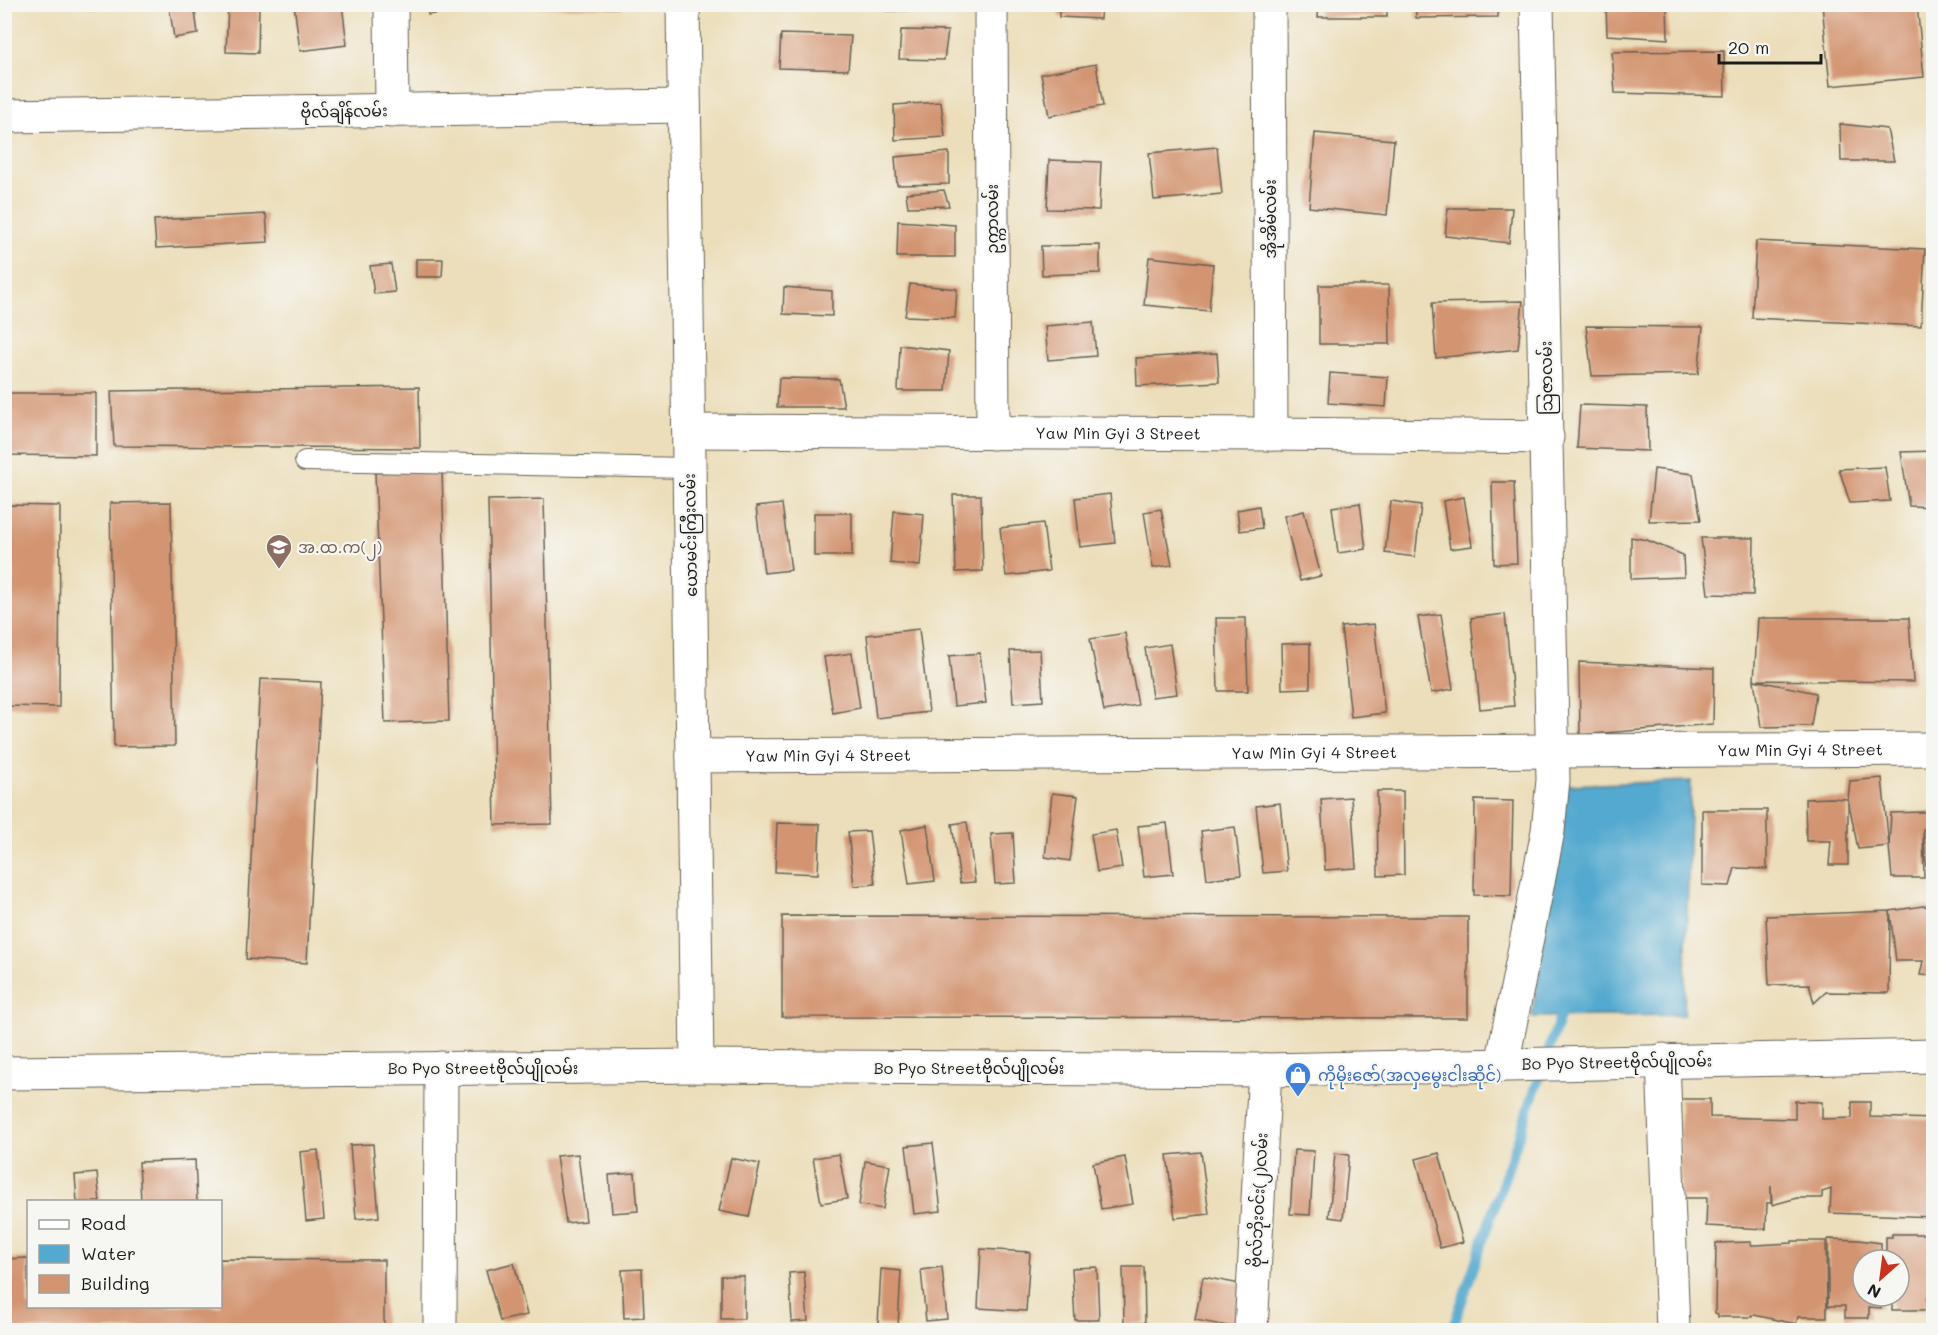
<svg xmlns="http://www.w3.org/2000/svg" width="1938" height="1335" viewBox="0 0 1938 1335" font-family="Mali,'Noto Sans Myanmar',sans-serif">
<rect width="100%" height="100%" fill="#f6f6f2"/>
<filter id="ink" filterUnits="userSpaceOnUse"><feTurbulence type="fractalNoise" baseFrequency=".0167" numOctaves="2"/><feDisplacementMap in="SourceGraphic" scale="12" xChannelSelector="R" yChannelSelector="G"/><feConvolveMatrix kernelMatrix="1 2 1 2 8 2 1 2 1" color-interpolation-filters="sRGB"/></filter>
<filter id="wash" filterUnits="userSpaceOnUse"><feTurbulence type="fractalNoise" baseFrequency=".008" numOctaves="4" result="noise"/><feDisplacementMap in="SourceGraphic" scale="24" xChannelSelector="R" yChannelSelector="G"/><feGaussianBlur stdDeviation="1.35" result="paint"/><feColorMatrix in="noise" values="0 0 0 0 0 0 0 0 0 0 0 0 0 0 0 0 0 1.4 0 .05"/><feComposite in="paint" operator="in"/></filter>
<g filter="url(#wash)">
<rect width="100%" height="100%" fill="#ecdeba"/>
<path fill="#53a9cf" stroke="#386276" stroke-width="1.5" d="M1691,781l-7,234 -152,2 32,-232z"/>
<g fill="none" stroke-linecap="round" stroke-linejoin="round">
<path stroke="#53a9cf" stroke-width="10" d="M1452,1330l108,-313"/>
</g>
<g id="blocks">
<g fill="#d39471">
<path d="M4,4h3l-1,18h-2z"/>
<path d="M90,4h38v2l-38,2z"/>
<path d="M169,4h25l4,30 -24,4z"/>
<path d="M228,4h31l-1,49 -32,-1z"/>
<path d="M294,4h48l5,41 -47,6z"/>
<path d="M427,4h57v2l-56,9z"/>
<path d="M523,4h100v4l-100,-1z"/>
<path d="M885,4h55l1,6 -56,1z"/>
<path d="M1059,4h42l-1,15 -41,-2z"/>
<path d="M1319,4h68v13h-69z"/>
<path d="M1606,4h61l1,35 -61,-4z"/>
<path d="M1822,4h95l7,73 -94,9z"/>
<path d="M1416,5h82v12l-82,1z"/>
<path d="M901,30l47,1 -4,29 -45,-1z"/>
<path d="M781,34l70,2 -3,34 -69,-2z"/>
<path d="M1724,51l1,45 -110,-3 -3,-41z"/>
<path d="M1096,64l7,42 -54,10 -8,-42z"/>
<path d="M941,102l4,35 -50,3 -1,-35z"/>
<path d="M1840,124l47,5 7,32h-53z"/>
<path d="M1315,133l79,7 -7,75 -78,-8z"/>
<path d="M1217,147l5,47 -68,6 -5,-47z"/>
<path d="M949,152v32l-52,1 -2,-28z"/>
<path d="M1049,160l52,2 -2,48 -52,-1z"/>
<path d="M944,190l5,16 -41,1 -2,-14z"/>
<path d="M1448,208h64l-3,35 -64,-7z"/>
<path d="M266,214l2,28 -112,6 -2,-28z"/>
<path d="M898,221l57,4v32h-58z"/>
<path d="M1756,241l169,8 -4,77 -169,-8z"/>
<path d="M1100,245v28l-58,2 -1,-29z"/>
<path d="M1149,257l64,7 -4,47 -65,-6z"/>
<path d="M416,259h27l-1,18h-26z"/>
<path d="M391,264l4,28 -21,2 -4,-28z"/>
<path d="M910,284l47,5 -2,29 -50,-2z"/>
<path d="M1319,285h70l1,59h-71z"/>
<path d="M784,287l48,4v25l-49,-2z"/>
<path d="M1523,301l-5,48 -82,9 -4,-55z"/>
<path d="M1093,322l3,34 -48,4 -3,-34z"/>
<path d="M1586,326l117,1 -5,47 -106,2z"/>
<path d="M900,345l49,6 -3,40h-48z"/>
<path d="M1217,353l2,29 -82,4 -1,-28z"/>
<path d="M1330,373l58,4 -2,30 -58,-4z"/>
<path d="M779,378l60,1 5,28h-67z"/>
<path d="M419,387l1,61 -306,-2 -3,-55z"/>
<path d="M4,393h92v63l-92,-1z"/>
<path d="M1580,405l67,2 1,44 -71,-3z"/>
<path d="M1934,451v56l-25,-1 -8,-54z"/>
<path d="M1885,467l5,34 -40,2 -11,-34z"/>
<path d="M1654,469l39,5 8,46 -52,1z"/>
<path d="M442,470l7,251 -64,2 -10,-250z"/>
<path d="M1492,482h22l3,81 -23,1z"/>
<path d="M1110,494l5,49 -35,4 -5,-49z"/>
<path d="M953,495h28l2,76 -27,1z"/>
<path d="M1464,497l8,49 -22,3 -7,-48z"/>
<path d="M544,499l8,325 -57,1 -7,-325z"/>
<path d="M1391,501l30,4 -6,52 -30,-4z"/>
<path d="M171,502l4,244 -61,1 -4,-244z"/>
<path d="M1360,503l6,46 -28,4 -6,-46z"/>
<path d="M782,504l9,66 -27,3 -8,-66z"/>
<path d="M4,505l56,1 -1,201 -55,-1z"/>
<path d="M1259,506l3,22 -22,3 -3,-21z"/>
<path d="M1161,509l11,56 -19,3 -9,-56z"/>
<path d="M894,511l30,3 -4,52 -30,-3z"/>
<path d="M1304,511l17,65 -21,5 -16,-65z"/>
<rect x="814" y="513" width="38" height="43"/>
<path d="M1043,523l6,48 -43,5 -6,-48z"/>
<path d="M1631,537l16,3 36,15 1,22 -53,2z"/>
<path d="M1701,538h53l-1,57 -45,-1z"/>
<path d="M1441,614l12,75 -22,4 -13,-76z"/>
<path d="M1505,614l9,92 -34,3 -9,-91z"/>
<path d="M1216,618h30l2,73h-30z"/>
<path d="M1758,618h151l4,64 -159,-2 62,13 -5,33 -50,1 -7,-47z"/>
<path d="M1374,624l11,89 -34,4 -10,-90z"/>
<path d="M919,629l10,83 -53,6 -9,-83z"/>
<path d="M1125,633l13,72 -34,6 -14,-72z"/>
<path d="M1310,643v45l-28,1 -1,-45z"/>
<path d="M1170,644l7,50 -25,3 -7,-49z"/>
<path d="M1040,650l3,51 -30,2 -3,-52z"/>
<path d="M852,653l8,55 -27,5 -9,-56z"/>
<path d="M980,653l6,50 -32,3 -5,-50z"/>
<path d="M1579,662l135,6 -1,56 -133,11z"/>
<path d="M260,679l61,3 -14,281 -61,-4z"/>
<path d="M1882,778l7,68 -31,3 -10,-50 2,-18z"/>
<path d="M1377,791h26l1,84 -26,1z"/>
<path d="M1052,793l26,3 -8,65 -25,-4z"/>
<path d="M1351,797l5,71 -31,2 -4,-71z"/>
<path d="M1830,798l18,1v66h-19l2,-24h-25l-1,-42z"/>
<path d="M1475,800l38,1 -2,95 -37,-1z"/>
<path d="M1280,803l7,68 -24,2 -7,-67z"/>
<path d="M1702,810h65v59l-32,-1 -5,18 -28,-1z"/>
<path d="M1923,812h11v54h-8l-3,-38 1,50h-32l-3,-32 2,-33z"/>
<path d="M967,822l8,60 -15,1 -8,-59z"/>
<path d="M777,823l43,1 -2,50 -43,-2z"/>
<path d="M1167,823l6,51 -29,3 -6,-51z"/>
<path d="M927,825l8,56 -26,3 -8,-54z"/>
<path d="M1235,827l6,48 -34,4 -6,-48z"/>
<path d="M1116,830l6,38 -25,4 -6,-38z"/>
<path d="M869,831l6,53 -21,2 -6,-54z"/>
<path d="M1013,833l3,50 -21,1 -4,-50z"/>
<path d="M1923,906l11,1v69l-14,-1 3,-14h-27l-6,-50 -1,82 -63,-1 -12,11 -5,-19 -40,1 -3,-69 124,-5z"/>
<path d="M782,916l686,1v101l-686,-1z"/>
<path d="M1680,1099h30v18l85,2v-18l27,1v17l30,-1v-16h18v15l64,2v98l-104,-4 1,-24 -9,3v6h-25l-25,7 -1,-19v17h-4l-1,26 -60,-3 1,-28h-27z"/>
<path d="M933,1143l8,68 -27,3 -8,-68z"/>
<path d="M373,1144l6,73 -23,2 -6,-74z"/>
<path d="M318,1150l6,69 -18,2 -6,-69z"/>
<path d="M1294,1150l20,1 -4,64 -20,-1z"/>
<path d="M1201,1152l8,62 -34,4 -8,-63z"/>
<path d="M1335,1153l14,2 -6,64 -14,-2z"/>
<path d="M1439,1153l24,89 -23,6 -24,-89z"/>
<path d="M578,1154l8,67 -20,2 -10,-67z"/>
<path d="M839,1154l8,45 -26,4 -8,-45z"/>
<path d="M1125,1157l8,47 -32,5 -8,-46z"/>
<path d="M731,1158l29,6 -11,53 -30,-6z"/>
<path d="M195,1160l2,42h-56l-2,-40z"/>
<path d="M865,1161l25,4 -7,44 -24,-4z"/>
<path d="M97,1173l3,29h-23l-2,-27z"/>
<path d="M635,1173l3,38 -26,2 -3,-38z"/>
<path d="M1892,1234h42v65h-7v11h-35v-14h7v-36h-13v-23h6z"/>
<path d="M1828,1239l31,1 22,3v17h-18v36h18v12l-12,-1v11h-24v-12h-17z"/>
<path d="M1792,1241h34l1,76h-29l-2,7 -42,-9h-2v2h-34v-3l-3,-1 1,-70 35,-1v3h5l36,-2z"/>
<path d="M981,1249l49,3 -4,59 -48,-3z"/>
<path d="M28,1258v48h192v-47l164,1v70h-380v-71z"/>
<path d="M514,1263l13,52 -27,6 -14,-51z"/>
<path d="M942,1267l5,52 -21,2 -5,-51z"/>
<path d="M1097,1267l2,53h-24l-3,-52z"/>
<path d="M1123,1267h21l1,56 -21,1z"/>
<path d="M642,1269l2,48 -20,1 -2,-48z"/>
<path d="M881,1269l20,2 -3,55 -20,-1z"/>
<path d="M804,1272l4,49 -16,1 -3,-49z"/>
<rect x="721" y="1276" width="23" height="43"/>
<path d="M1203,1277l43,8 -8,43 -43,-8z"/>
</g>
</g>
</g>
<g filter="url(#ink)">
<use href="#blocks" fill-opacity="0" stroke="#656053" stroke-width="1.5"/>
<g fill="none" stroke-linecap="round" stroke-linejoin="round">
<g stroke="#656053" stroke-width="22">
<path id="lane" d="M305,461l384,7"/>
</g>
<g stroke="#656053" stroke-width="35">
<g id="street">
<path d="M391,4l1,107"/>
<path d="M683,4l14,1062"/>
<path d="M991,4l2,429"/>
<path d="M1269,4l2,430"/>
<path d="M4,116l680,-10"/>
<path id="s1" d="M689,431l582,3 276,3"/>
<path id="s2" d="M693,756l1241,-7"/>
<path d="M1663,1060l10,270"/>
<path d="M1502,1065l46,-234 5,-51 -16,-776"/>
<path d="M4,1073l693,-7 568,4 669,-14"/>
<path d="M440,1330l1,-262"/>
<path d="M1251,1330l14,-260"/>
</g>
</g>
<use href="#lane" stroke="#fff" stroke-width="20"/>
<use href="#street" stroke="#fff" stroke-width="33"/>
</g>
</g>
<defs>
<g id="school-pin" transform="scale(1.35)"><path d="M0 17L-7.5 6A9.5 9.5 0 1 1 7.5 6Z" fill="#8d6e63" stroke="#f6f6f2"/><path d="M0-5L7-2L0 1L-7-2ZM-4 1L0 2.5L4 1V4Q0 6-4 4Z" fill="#fff"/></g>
<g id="shop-pin" transform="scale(1.35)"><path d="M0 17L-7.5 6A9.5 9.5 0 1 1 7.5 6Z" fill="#3f7fe0" stroke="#f6f6f2"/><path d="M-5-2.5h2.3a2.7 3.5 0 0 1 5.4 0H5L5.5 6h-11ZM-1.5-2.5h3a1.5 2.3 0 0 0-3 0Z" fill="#fff"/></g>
</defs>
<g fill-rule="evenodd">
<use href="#school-pin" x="279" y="547"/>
<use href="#shop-pin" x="1298" y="1075"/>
</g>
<g text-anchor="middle" stroke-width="4.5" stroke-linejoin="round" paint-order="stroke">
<g font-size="16" fill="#1c1c1c" stroke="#f6f6f2">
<text transform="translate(344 111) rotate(-1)" y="6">ဗိုလ်ချိန်လမ်း</text>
<text transform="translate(992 219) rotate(-90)" y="6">ဥက္ကာလမ်း</text>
<text transform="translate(1270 219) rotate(-90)" y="6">အိုအိမ်လမ်း</text>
<text transform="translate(1546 378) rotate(-91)" y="6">သြဇာလမ်း</text>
<text dy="6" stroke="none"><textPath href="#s1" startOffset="429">Yaw Min Gyi 3 Street</textPath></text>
<text transform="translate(690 535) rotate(-91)" y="6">ယောမင်းကြီးလမ်း</text>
<text dy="6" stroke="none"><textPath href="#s2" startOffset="1107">Yaw Min Gyi 4 Street</textPath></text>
<text dy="6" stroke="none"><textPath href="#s2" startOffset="621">Yaw Min Gyi 4 Street</textPath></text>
<text dy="6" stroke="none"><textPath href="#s2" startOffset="135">Yaw Min Gyi 4 Street</textPath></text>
<text transform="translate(1617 1062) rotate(-1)" y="6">Bo Pyo Streetဗိုလ်ပျိုလမ်း</text>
<text x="483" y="1074">Bo Pyo Streetဗိုလ်ပျိုလမ်း</text>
<text x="969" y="1074">Bo Pyo Streetဗိုလ်ပျိုလမ်း</text>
<text transform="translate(1258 1200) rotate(-87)" y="6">ဗိုလ်ဘိုးဝင်း(၂)လမ်း</text>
</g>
<g font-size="16" fill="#785e54" stroke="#f6f6f2" text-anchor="start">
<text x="298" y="553">အ.ထ.က(၂)</text>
</g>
<g font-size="16" fill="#366cbe" stroke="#f6f6f2" text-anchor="start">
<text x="1318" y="1081">ကိုမိုးဇော်(အလှမွေးငါးဆိုင်)</text>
</g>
</g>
<rect width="1938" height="1335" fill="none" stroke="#f6f6f2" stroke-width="24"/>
<rect x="27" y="1200" width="195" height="108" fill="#f6f6f2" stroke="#9f9f9c" stroke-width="1.5"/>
<rect x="39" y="1220" width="30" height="9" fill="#ffffff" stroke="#9f9f9c" stroke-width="1.5"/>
<text x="81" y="1230" font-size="18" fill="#1c1c1c">Road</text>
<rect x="39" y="1245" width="30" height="18" fill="#53a9cf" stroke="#9f9f9c" stroke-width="1.5"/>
<text x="81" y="1260" font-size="18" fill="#1c1c1c">Water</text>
<rect x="39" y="1275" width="30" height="18" fill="#d39471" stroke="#9f9f9c" stroke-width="1.5"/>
<text x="81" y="1290" font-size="18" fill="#1c1c1c">Building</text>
<g transform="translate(1881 1278) rotate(208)"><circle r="28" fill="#f6f6f2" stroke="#9f9f9c" stroke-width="1.5"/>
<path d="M0-4.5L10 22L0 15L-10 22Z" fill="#c8321e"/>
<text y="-9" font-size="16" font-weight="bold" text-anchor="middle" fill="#1c1c1c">N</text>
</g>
<path d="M1719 54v9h102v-9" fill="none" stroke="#1c1c1c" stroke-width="3"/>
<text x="1728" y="54" font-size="18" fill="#1c1c1c" stroke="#f6f6f2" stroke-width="4.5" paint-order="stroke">20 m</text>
</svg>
